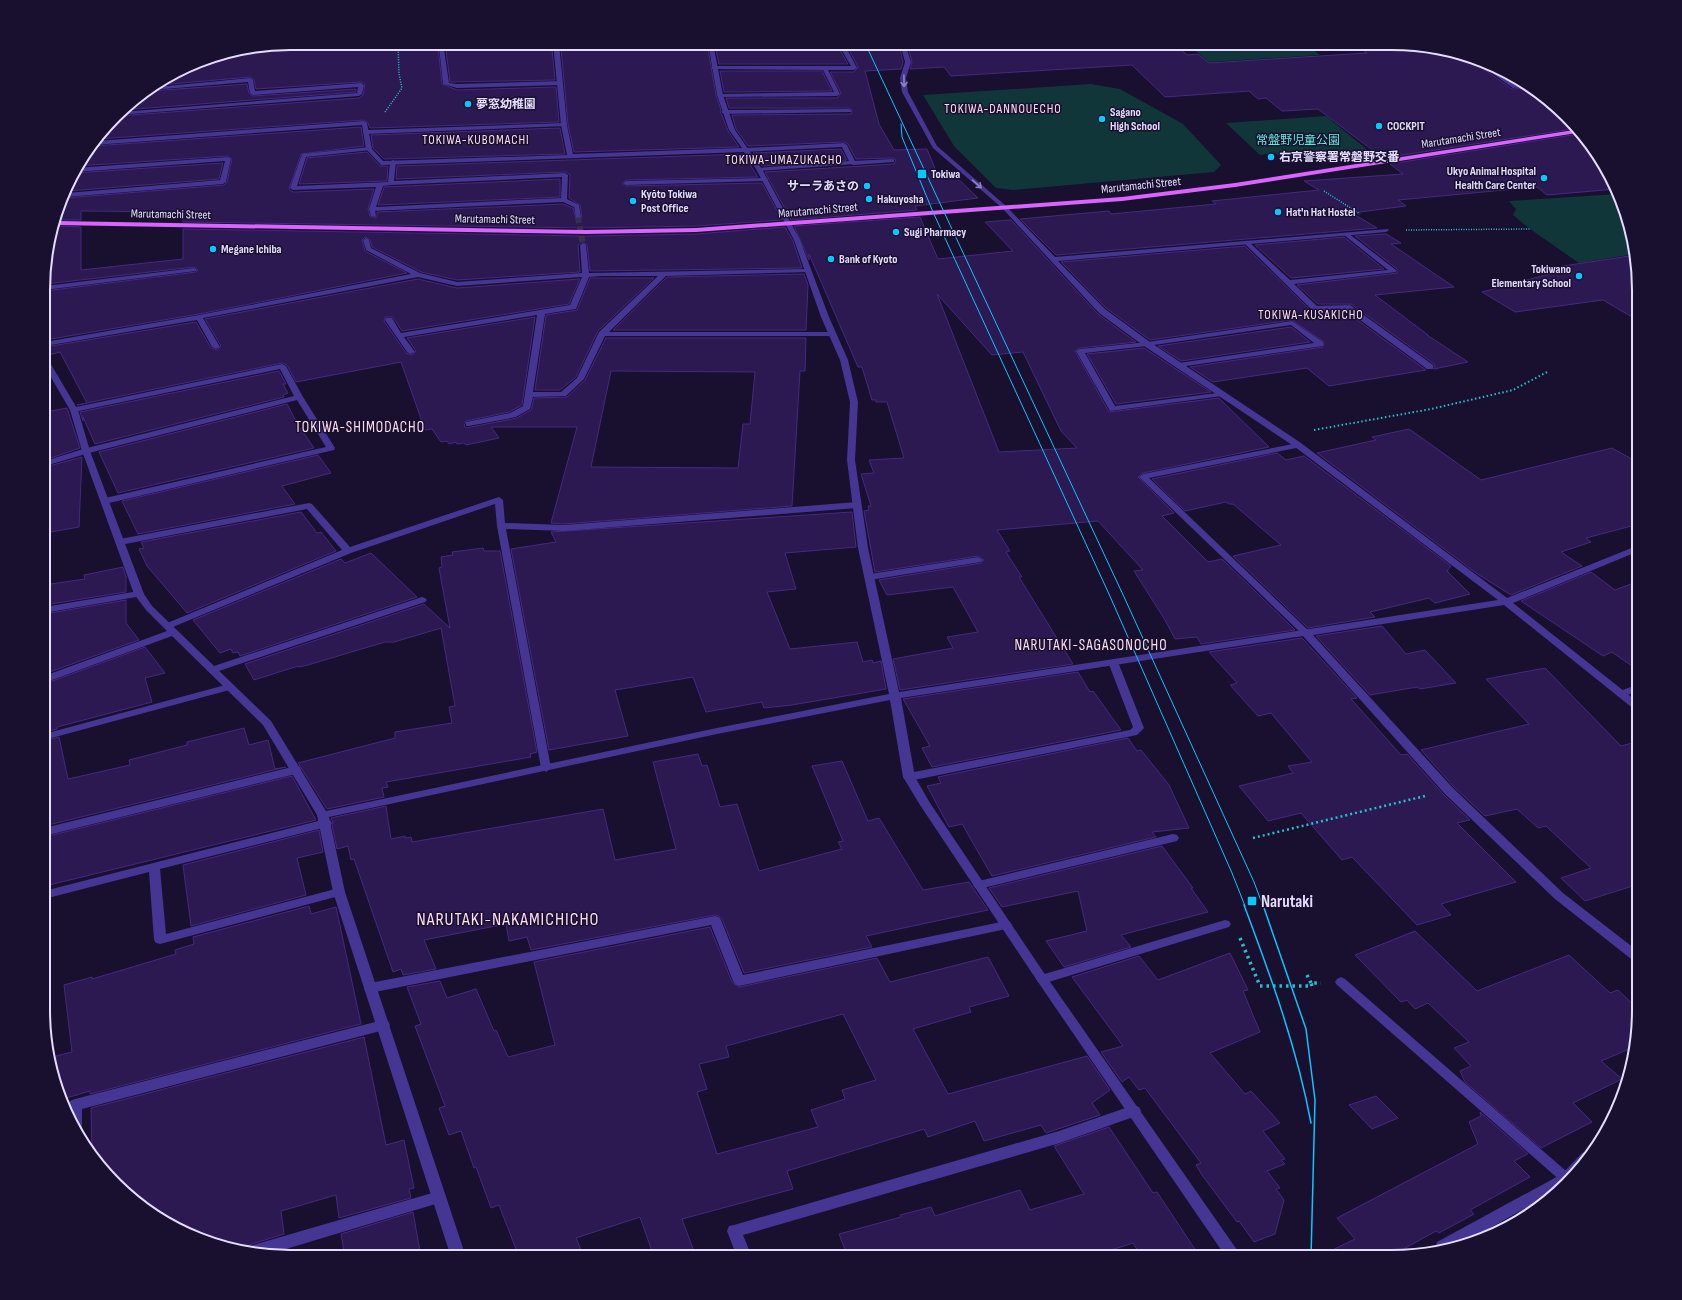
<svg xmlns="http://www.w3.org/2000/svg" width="1682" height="1300" viewBox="0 0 1682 1300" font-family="'Sofia Sans Condensed','Noto Sans JP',sans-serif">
<rect width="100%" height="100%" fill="#190f2f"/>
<g fill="#11363a">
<path d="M1186,43h118l16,12 -111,7z"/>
<path d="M1091,84l29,5 63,35 38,41 -7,7 -201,18 -17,-2 -42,-42 -31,-51z"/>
<path d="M1326,116l43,35 -79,12 -15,-10 -15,2 -34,-32z"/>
<path d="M1618,194l16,48 1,12 -56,9 -49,-34 -17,-14 3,-6 -7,-8z"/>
</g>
<g fill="#2c1952" stroke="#452980" fill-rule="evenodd">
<path d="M290,43h11v4l74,-4h157l-93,3 -1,1 4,37 15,6 99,-3 3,35 -189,6 -2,-5 -4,-3 -266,19 19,-23 242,-18 4,-3 2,-11 -4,-2 -105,7 -2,-9 -4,-3 -90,8 50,-29z"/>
<path d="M674,43h33l9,52 5,15 -1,2 2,3 6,16 11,16 -165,5 -6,-27 -7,-77 110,-2z"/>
<path d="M715,43h184l4,19 -2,7 -36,2 14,53 15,26 33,-1 11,27 15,-2 25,24 -63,8 2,4 -126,10 -26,-48 129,-8 2,-4 -4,-2 -36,1 -8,-15 -4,-2 -96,4 -12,-17 -4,-14 119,-1 1,-4 -3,-2h-120l-3,-10h111l4,-5 -11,-21h24l4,-5 -11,-21 -4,-2z"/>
<path d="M907,43h267l13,12 11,-1 11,9 158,-10 -13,-9h54l63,14v2l41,29 16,-1 27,16 2,3h-11l20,12 7,10 -190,29 -65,-49 -36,2 -16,-13 -8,1 -9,-8 -84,6 -33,-32 -181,11 -7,-9 -34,2 2,-7z"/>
<path d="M552,49l3,31 -105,2 -4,-32z"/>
<path d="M716,50h124l8,14h-129z"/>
<path d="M720,71h102l10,20 -108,1z"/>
<path d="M247,84l2,9 4,3 103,-7v3l-234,18 6,-6 23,-13z"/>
<path d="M361,127l3,19 -63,8 -12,35 4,3 81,-3 -6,20 2,7 6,2 1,-1v-5l186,-8 10,4 3,11 6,-1 -2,-13 -11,-7 1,-23 -4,-3 -170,7 1,-13 346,-12 15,23 -132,3 -4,3 4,3 136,-3 20,37 -86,6 -110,2 -403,-6v-10l-102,-1v9h-23l7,-22 159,-13 3,-3 5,-23 -4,-3 -152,10 17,-20z"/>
<path d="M560,128l5,26 -181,5 -11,-11 -2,-13z"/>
<path d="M1578,134l36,47 2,8 -69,6 -10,-8 -139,13 8,6 -54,7 25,15 -321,27 -36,-36 89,-8 2,3 105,-10 -4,-3 107,-11 -15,-9 99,-7 -13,-10z"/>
<path d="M841,149l6,11 -85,6 -9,-13z"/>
<path d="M367,152l13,14h8l-1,15 -88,3 8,-26z"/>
<path d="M223,163l-4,16 -151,12 6,-18z"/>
<path d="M560,179v18l-182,8 6,-18z"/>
<path d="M920,217l18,42 75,-8 -28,-29 26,-2 87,94 38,28 -56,6 -5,3 34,61 110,-14 50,49 -126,26 -5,4 36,36 -12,3 46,46 14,-3 73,71 -94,14 -4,-7 -22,2 -10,-19 -31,-49 9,-1 -45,-49 -101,9 13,21 -4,1 16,25h-3l54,87 -173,26 -7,-31 60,-11 -6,-11 31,-5 -25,-45 -66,8 -8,-15 102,-17 3,-3 -6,-4 -103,16 -11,-61 5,-1 -1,-4h3l-10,-32 13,-1 -5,-13 35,-2 -17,-56h-11v-2h-4l-10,-33h-4l-49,-113v6l-15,-34zM937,294l55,61 31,-3 38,79 16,17 -78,4z"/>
<path d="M56,226l25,1v43l102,-11v-30l403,7 110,-2 89,-7 8,14 9,27 -212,3 -3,-26 -5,-3 -4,3 2,27 -123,8 -36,-8 -49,-25 -2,-7 -5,-3 -3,3 3,11 42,22 -208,41 -154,26v-49l151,-19 2,-2 -4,-3 -149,17v-26z"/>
<path d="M1386,234l15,9 -10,1 63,43 -79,8 53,40h-1l41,27 -34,7v-5l-83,-60h-33l-21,-19 100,-12v-4l-42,-33z"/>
<path d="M1344,237l40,32 -93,9 -36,-33z"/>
<path d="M1245,246l66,65h34l81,59 -97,16 -22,-18 -94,14 -23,-15 133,-20 1,-5 -32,-22 -142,20 -44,-32 -45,-46z"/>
<path d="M1636,255l3,35v31l-36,-21 -88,12 -33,-20 75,-20 -7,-4z"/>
<path d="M804,274l4,11 -2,45h-193l54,-53z"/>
<path d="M590,278h64l-56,53 -22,46 -16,13h-25l11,-75 31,-5z"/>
<path d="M418,279l39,9 123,-9 -11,25 -167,27 -9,-14h-8l-1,4 22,32 6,2 4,-4 -9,-13 128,-21 -13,88 -13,7 -43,9 -2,5 2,2 51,-10 14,-8 3,-12 33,-1 18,-17 21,-42h200l-1,33h-5l-8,135 -228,18 -13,-1 26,-96h-86l8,11 -33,7 -2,-2 -7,1 -1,-2 -7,2 -2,-3 -6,1 -9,-13 -7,1 -24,-68 -105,20 -9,-17 -5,-2 -205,42 10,-2 -27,-51 -15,4v-9l151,-25 15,26 6,2 4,-4 -16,-27zM611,371l144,1 -5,52h-7l-5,44 -147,-1z"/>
<path d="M1291,327l19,15 -129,19 -23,-15z"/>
<path d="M1144,348l67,44 -95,12 -29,-50z"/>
<path d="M279,371l7,13h-3l5,9 -5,2 1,2 -189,47 -12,-27v4l-3,-9z"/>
<path d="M287,404l11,21 16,23 -196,45 -19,-41z"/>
<path d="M67,408l13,40 -35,12v-48z"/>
<path d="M1409,429l72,51 131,-32 27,15v61l-53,14 5,4 -30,10 21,14 -71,29 -35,-22 -159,-120 59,-13 -4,-3z"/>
<path d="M1277,453l9,7 18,-4 147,110 -4,5 23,23 -35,9 -6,-5 -59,14 5,5 -67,11 -75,-72 48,-11 -48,-41h-4l-3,-2 -41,9 -33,-32z"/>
<path d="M318,455l13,18 -49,13 13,18 -157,30 -16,-33z"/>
<path d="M82,457l-3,70 -34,6v-66z"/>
<path d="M301,512l16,21 4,-1 15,19 -149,62 -40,-47 -8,-17 5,-1 -3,-6z"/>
<path d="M852,512l4,35 -71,6 11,36 -29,3 23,57 67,-7 6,20 9,-2 1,3 8,-2 5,28 -94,16 -28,3 -2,-6 -56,10 -13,-35 -78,13 13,46 -79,14 -38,-201 45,-7 -5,-10z"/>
<path d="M483,548l1,3h16l37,201 -7,2 1,3 -145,25 2,5 -6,1 2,9 -57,12 -29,-46 97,-25v-6l57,-9 -3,-16 6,-1 -14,-78 -47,14h-9l-77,23 -9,2 -1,-1 -44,14 -9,-16 179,-60 26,24 -11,-60 3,-1 -1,-10 12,-2 -1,-3z"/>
<path d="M371,553l46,44 -177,59 -2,-4 -5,1 -2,-4 -11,4 -27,-33 148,-61 4,4z"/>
<path d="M123,567l3,10v15l-82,13v-20l41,-6 -1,-4z"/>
<path d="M1591,572l24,18 24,-9v90l-27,-19 -9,4 -82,-55z"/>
<path d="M126,600v23l13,17 -95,34v-60z"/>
<path d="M1382,626l24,28 19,-4 31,33 -36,6 -3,-2 -47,8 -54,-59z"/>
<path d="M1302,638l55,60 -6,1 50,56 6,-1 37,41 26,25 -13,3 59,59 -75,22 10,11 -34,10 -65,-68 -10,3 -41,-47 -33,8 -29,-35 54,-13 -5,-7 24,-4 -41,-49 -13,3 -28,-31 7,-2 -28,-31z"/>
<path d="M145,647l20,26 -20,5 7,24 -95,25v2l-13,3v-48z"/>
<path d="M1545,668l76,78 18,-5v143l-54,17 -24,-23 30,-10 -45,-42 -8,2 -21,-19 -32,7 -31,-29 -33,-37 108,-26 -43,-45z"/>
<path d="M1078,672l12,20 3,-1 28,39 -189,37 -10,-19 8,-2 -27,-47z"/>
<path d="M244,728l5,17 19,-5 7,29 11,-2 -242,59v-85l15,-4 9,42 62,-14 -1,-5 58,-15v-3z"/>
<path d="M1128,738l9,13 4,-1 28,35 20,43 -37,4 4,5 -164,39 -30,-52 -13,3 -22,-41 14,-3 -3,-6z"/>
<path d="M698,754l4,12 5,-1 13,42 17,-3 22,67 83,-22 -4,-7 5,-1 -31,-75 30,-5 26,60 11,-3 44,72 46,-8 19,28 -122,26 6,11 -128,26 -22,-54 -3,-3 -4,-1 -184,35 -4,-13 -18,4 -3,-17 -82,16 12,29 -33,6 -2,-6 -8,3 -39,-113 -3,1 -3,-14 -11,3 -5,-24 1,-3 -2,-4 55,-12 5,33 14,-3v2l6,-1 1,5 191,-33 12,51 61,-11 -23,-87z"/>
<path d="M292,776l24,44 -271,66 -1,-49z"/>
<path d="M319,830l4,22 -26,6 9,37 -115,31 -8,-61z"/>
<path d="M1162,846l31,42h-2l17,24 -87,23 10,12 -67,20 -18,-26 41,-10 -9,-40 -76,16 -13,-19z"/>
<path d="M309,906l2,8 25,-7 25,117 -271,70v-3l-27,8 -7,-27v-16l16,-4 -8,-67 28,-8v2l84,-25 -1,-4 19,-6 -1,-7z"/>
<path d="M710,927l22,55 7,5 138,-29 13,24 98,-25 21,39 -40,11 2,5 -58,17 35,65 139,-38 23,34 -18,13 8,12 -54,18 -5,-8 -57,16 -9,-20 -47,16 -4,-8 -137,42 6,18 -111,30 14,38h-42l-14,-40 -64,21 8,19h-65l-20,-52 -8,3 -15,-41 -2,1 -13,-37 -12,4 -10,-27 6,-2 -30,-80 6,-2 -14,-37 33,-6 7,17 29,-9 18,42 2,-1 12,27 47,-12 -21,-83zM843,1014l33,66 -34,10 3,9 -34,11 7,17 -101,27 -20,-62 10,-3 -8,-25 30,-7 -3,-11z"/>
<path d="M1415,931l62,60 92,-36 41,38 8,-3 20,19v17l-4,21 -33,14 21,18 -49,24 19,19 -51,26 -76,-66 -5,-11 11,-5 -17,-18 15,-6 -41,-39 -13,6 -8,-9 -6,2 -46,-47z"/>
<path d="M1230,953l18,37 -5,1 17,41 -50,21 35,41 6,-3 29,32 -17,8 22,28 -4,1 4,4 -18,7 13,17 -4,1 8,11 -9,34 -21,8 -15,-21 -2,1 -35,-47 -6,-10 5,-2 -56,-75 -6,2 -10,-13 -7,5 -21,-30 22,-6 -51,-69 67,-21 19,24z"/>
<path d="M364,1037l22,108 18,-5 10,48 -5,1 2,9 -72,20 -3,-23 -55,16 3,23 -32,10 -5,2 -2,4 -50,-12 -68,-42 -35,-46 -1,-42z"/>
<path d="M1376,1096l22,22 -26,11 -23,-24z"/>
<path d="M1480,1112l48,42 -14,7 16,16 -60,33 4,4 -35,19 -3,-2 -47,26h-71l37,-18 -18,-21 141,-74 -9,-22 12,-6z"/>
<path d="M1109,1127l44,66 4,-1 43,65h-58l-9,-14 -43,14h-242l-9,-23 62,-17 -1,-2 31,-8 4,9 85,-26 10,20 54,-16 -30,-48z"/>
<path d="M413,1212l8,45h-76l-4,-23z"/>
</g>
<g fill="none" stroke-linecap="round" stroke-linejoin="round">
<path stroke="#382e4e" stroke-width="6" stroke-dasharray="6 3.5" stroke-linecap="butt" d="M578,217l5,28"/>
<g stroke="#24c1cc" stroke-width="1.5" stroke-dasharray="1 1.5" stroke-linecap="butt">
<path d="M385,112l17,-24 -3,-14 -1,-31"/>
<path d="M1324,191l36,23"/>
<path d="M1406,230l124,-1"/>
</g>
<path stroke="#24c1cc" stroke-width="2" stroke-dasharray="1.5 2.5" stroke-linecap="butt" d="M1314,430l117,-21 82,-19 36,-19"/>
<path stroke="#24c1cc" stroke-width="2.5" stroke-dasharray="2 3" stroke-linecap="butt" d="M1253,838l172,-42"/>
<g stroke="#24c1cc" stroke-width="3.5" stroke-dasharray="2.5 4" stroke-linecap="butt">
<path d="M1240,938l20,48h52l-1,-3h10"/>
<path d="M1307,975l4,8"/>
</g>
<g fill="#453693" fill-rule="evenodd">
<path d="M594,43h79l-2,2 -227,4 5,34 8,1 103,-3 3,2 -3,2 -103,3 -14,-4 -4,-37z"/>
<path d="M711,45h132l3,2 11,21 -3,2h-26l12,24 -3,2 -117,1 -2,-1v-2l116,-2 -11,-22 -111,-1v-2l2,-1h137l-10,-17 -132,-1z"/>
<path d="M250,78l3,2 2,11 106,-8 3,2 -2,9 -3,2 -241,19 3,-3 236,-19 1,-6 -105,8 -3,-2 -2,-11 -96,8 5,-3z"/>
<path d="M849,109l2,1v2l-127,2 -3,-2 3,-2z"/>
<path d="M564,123l2,1v2l-200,8 -3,-2 3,-2z"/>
<path d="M844,143l3,2 9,18 -1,1 -96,7 -3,-2 1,-1 92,-7 -7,-14 -97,5 -3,-2 3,-2z"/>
<path d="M369,147l2,1v2l-65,7 -9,29 91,-4 2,-20 3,-2 3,2 -2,19 171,-8 3,2 -1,24 12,6 2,12 -5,1 -2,-11 -11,-5 -191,9 -3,-2 7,-22 -83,3 -3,-2 12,-34zM562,177l-1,21 -185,9 7,-21 8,-1z"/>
<path d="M228,157l3,2 -5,23 -3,2 -157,13 1,-4 153,-13 5,-19 -150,11v-4z"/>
<path d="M767,178l1,1 -3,2 -139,4 -3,-2 3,-2z"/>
<path d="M1344,233h4l48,37v2l-102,12 23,22 33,-1 83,60v4h-6l-82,-60 -33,1 -67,-66 5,-1 40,37 98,-10 -44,-35z"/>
<path d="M366,238l3,2 2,8 49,25 37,9 125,-9 -2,-28 3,-2 3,2 3,28 218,-4 2,1v2l-143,4 -57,56h223l4,2 -4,2h-227l-21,43 -18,17 -33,1 -3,12 -14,8 -47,9h-3v-4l44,-9 13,-7 14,-91 -133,22 11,15 -4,2 -4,-2 -22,-32 1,-2h6l9,15 169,-28 12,-28 -125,9 -39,-9 -215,41 17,29 -4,2 -4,-2 -15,-27 -152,26v-4l154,-27 212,-41 -45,-24 -3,-10zM601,276h57l-59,56 -22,46 -16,14h-28l12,-78 31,-5 13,-32z"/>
<path d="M194,268l3,2 -1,1 -151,19v-4z"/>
<path d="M1292,321l31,21v4l-144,21 -4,-2 4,-2 135,-20 -23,-18 -144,21 -62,7 30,53 110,-14 1,2 -4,2 -112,15 -34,-60 4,-2 67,-7z"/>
<path d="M282,364l4,2 17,31 32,51 -1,2 -229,54 -4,-3 4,-3 221,-51 -29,-47 -208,53 -44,13v-5l38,-12 211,-53 -14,-27 -206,43h-3v-4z"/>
<path d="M1298,443h3v4l-152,31 159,152 2,2 -5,3 -3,-1 -163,-157 4,-3z"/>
<path d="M499,497l4,3 2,23 59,2 293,-23 4,3 -4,3 -293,23 -58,-2 45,239 -5,4 -5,-4 -44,-242 -2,-22 -144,49 -183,76 -3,-1 -2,-2 2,-2 177,-74 -35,-41 -187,36 -5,-3 5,-3 189,-36 3,1 38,43z"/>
<path d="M978,557l5,3 -2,2 -111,18 -5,-3 5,-3z"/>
<path d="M139,591l3,1 2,2 -2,2 -98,17v-6z"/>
<path d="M422,597l3,1 2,2 -2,2 -209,70 -4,1 -5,-3 1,-2z"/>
<path d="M1113,659l5,3 26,66 -7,7 -228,46 -6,-4 6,-4 221,-43 3,-3 -25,-65z"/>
<path d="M229,684l4,1 1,2 -1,2 -189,51v-6z"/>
<path d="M1639,684v7l-18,6 -5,-3 1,-2z"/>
<path d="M296,766l4,1 1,3 -1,3 -256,63v-8z"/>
<path d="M326,819l4,1 2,3 -2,3 -170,43 6,65 173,-46 4,1 2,3 -2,3 -4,1 -179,48 -4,-1 -2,-3 -5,-68 -105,27v-8z"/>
<path d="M1173,834l4,1 2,3 -2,3 -198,48 -4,-1 -2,-3 2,-3 4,-1z"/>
<path d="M715,916l4,1 2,3 22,55 263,-54 4,1 2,3 -2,3 -4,1 -267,57 -4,-2 -2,-3 -22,-56 -341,68 -5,-2 -1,-3 1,-3 5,-2z"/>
<path d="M1225,920l4,1 2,3 -2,3 -187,57 -4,-2 -2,-3 2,-3z"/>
<path d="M1341,977l4,2 228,198 -7,7 -4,-2 -225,-197 -2,-3 2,-3z"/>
<path d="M383,1020l5,1 2,4 -2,4 -306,80v19l-3,4c-8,-9 -15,-18 -9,-31l5,-2z"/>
<path d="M1134,1105l5,2 2,4 -2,4 -79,28 -317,92 9,22h-15l-10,-26 2,-5 5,-1 325,-94z"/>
<path d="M439,1191l5,2 2,4 -2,4 -5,2 -173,52 -20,-5 2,-3 5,-2z"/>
</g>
<g fill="#453693" fill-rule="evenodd">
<path d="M553,43h6l8,82 6,29 169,-6 -13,-18 -12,-35 -9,-52h5l10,52 12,35 27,39 38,71 29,77 19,43 10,42 -3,58 13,88 31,144 599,-92 -203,-153 -151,-101 -45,-33 -97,-105 -69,-60 -31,-56 -2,-14 5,-16 -5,-19h5l6,19 -5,16 2,14 29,54 69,60 49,51 333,-28 1,1 -3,2 -328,29 47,48 45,33 151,101 206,155 132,-53v6l-126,52 126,100v8l-4,-1 -131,-105 -191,30 140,153 110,105 76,59 -1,11 -3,-1 -80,-63 -110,-105 -142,-158 -402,62 14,79 15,26 116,173 196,281h-16l-188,-275 -118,-177 -17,-28 -13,-77 -173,34 -388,83 16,75 121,365h-15l-118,-365 -16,-77 -54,-90 -91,-89 -128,47v-7l123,-45 -21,-21 -12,-16 -52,-143 -12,-41 -25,-43v-8l4,2 29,49 12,41 54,143 8,12 119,115 55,90 391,-83 172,-34 -31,-146 -11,-88 3,-58 -10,-42 -19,-43 -27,-77 -38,-71 -12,-17 -363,13 -15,-16 -4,-24 -268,20 3,-4 267,-20 3,2 5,26 11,12 184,-6 -6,-30z"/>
<path d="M1472,59l8,1 36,25h7l4,2 -14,1z"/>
<path d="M892,159l2,1v2l-41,3 -3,-2 3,-2z"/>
<path d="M372,207l3,2 1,8 -5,-1 -2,-7z"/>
<path d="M1587,1151l3,1 -12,21 -20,17 -95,53 -28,5 2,-6 125,-68 20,-21z"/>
</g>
<path fill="#d964ff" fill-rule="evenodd" d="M1574,130l3,3 -342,54 -113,14 -426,31 -110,2 -530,-9 2,-4 528,9 110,-2 426,-31 113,-14z"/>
<g stroke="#09c7ff" stroke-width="1">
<path d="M865,43l260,556 129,283 9,24"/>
<path d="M901,124l1,13 31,75 176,382 123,279 13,33"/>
</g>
<g stroke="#09c7ff" stroke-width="1.5">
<path d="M1244,905c27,72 53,143 67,218"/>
<path d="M1263,905l43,124 9,71 -4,157"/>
</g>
</g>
<defs><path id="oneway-shaft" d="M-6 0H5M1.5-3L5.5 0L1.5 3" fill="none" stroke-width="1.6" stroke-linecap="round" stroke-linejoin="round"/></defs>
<g stroke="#8d81c4">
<use href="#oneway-shaft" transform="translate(904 81) rotate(89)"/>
<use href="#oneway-shaft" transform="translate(977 184) rotate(41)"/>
</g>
<g fill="#09c7ff" stroke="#190f2f" stroke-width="1.5">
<circle cx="468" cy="104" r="4"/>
<circle cx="1102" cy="119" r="4"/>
<circle cx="1379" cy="126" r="4"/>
<circle cx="1271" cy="157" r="4"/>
<rect x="917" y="169" width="10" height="10" rx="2"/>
<circle cx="1544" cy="178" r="4"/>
<circle cx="867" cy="186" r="4"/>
<circle cx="869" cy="199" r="4"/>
<circle cx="633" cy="201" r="4"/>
<circle cx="1278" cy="212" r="4"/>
<circle cx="896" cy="232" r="4"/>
<circle cx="213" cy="249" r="4"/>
<circle cx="831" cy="259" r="4"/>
<circle cx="1579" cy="276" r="4"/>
<rect x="1247" y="896" width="10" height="10" rx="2"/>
</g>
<g text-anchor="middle" stroke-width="3" stroke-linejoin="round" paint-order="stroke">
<g font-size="12" font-weight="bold" fill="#e5ddff" stroke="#190f2f" text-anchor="start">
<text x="476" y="108">夢窓幼稚園</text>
<text x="1110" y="116">Sagano<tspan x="1110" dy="14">High School</tspan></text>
<text x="1387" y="130">COCKPIT</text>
<text x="1279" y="161">右京警察署常磐野交番</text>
<text x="1536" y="175" text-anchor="end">Ukyo Animal Hospital<tspan x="1536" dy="14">Health Care Center</tspan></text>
<text x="931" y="178">Tokiwa</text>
<text x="859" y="190" text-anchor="end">サーラあさの</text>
<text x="641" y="198">Kyōto Tokiwa<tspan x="641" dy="14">Post Office</tspan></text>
<text x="877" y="203">Hakuyosha</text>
<text x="1286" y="216">Hat'n Hat Hostel</text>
<text x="904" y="236">Sugi Pharmacy</text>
<text x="221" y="253">Megane Ichiba</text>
<text x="839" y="263">Bank of Kyoto</text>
<text x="1571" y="273" text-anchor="end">Tokiwano<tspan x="1571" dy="14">Elementary School</tspan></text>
</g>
<g font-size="12" fill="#e5ddff" stroke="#190f2f">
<text transform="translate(1461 138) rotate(-9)" y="4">Marutamachi Street</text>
<text transform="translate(1141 185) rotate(-6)" y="4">Marutamachi Street</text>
<text transform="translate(818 210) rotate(-5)" y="4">Marutamachi Street</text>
<text transform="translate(171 214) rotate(1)" y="4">Marutamachi Street</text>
<text transform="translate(495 219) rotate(1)" y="4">Marutamachi Street</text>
</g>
<g font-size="12" fill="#5ceddb" stroke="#190f2f">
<text x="1298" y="144">常盤野児童公園</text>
</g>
<g font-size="13" letter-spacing="1" fill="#ffdfef" stroke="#190f2f">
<text x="1003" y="113">TOKIWA-DANNOUECHO</text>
<text x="476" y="144">TOKIWA-KUBOMACHI</text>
<text x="784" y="164">TOKIWA-UMAZUKACHO</text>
<text x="1311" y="319">TOKIWA-KUSAKICHO</text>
</g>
<g font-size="15" letter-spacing="1" fill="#ffdfef" stroke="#190f2f">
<text x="360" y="432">TOKIWA-SHIMODACHO</text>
<text x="1091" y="650">NARUTAKI-SAGASONOCHO</text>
</g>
<g font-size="17" font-weight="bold" fill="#e5ddff" stroke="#190f2f" text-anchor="start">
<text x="1261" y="907">Narutaki</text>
</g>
<g font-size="18" letter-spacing="1" fill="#ffdfef" stroke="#190f2f">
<text x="508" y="925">NARUTAKI-NAKAMICHICHO</text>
</g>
</g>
<path d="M0 0H1682V1300H0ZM290 50H1392A240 240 0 0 1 1632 290V1010A240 240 0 0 1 1392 1250H290A240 240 0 0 1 50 1010V290A240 240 0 0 1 290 50Z" fill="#190f2f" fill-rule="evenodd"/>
<path fill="none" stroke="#e5ddff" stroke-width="2" d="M290 50H1392A240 240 0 0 1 1632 290V1010A240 240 0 0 1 1392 1250H290A240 240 0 0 1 50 1010V290A240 240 0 0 1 290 50Z"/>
</svg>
